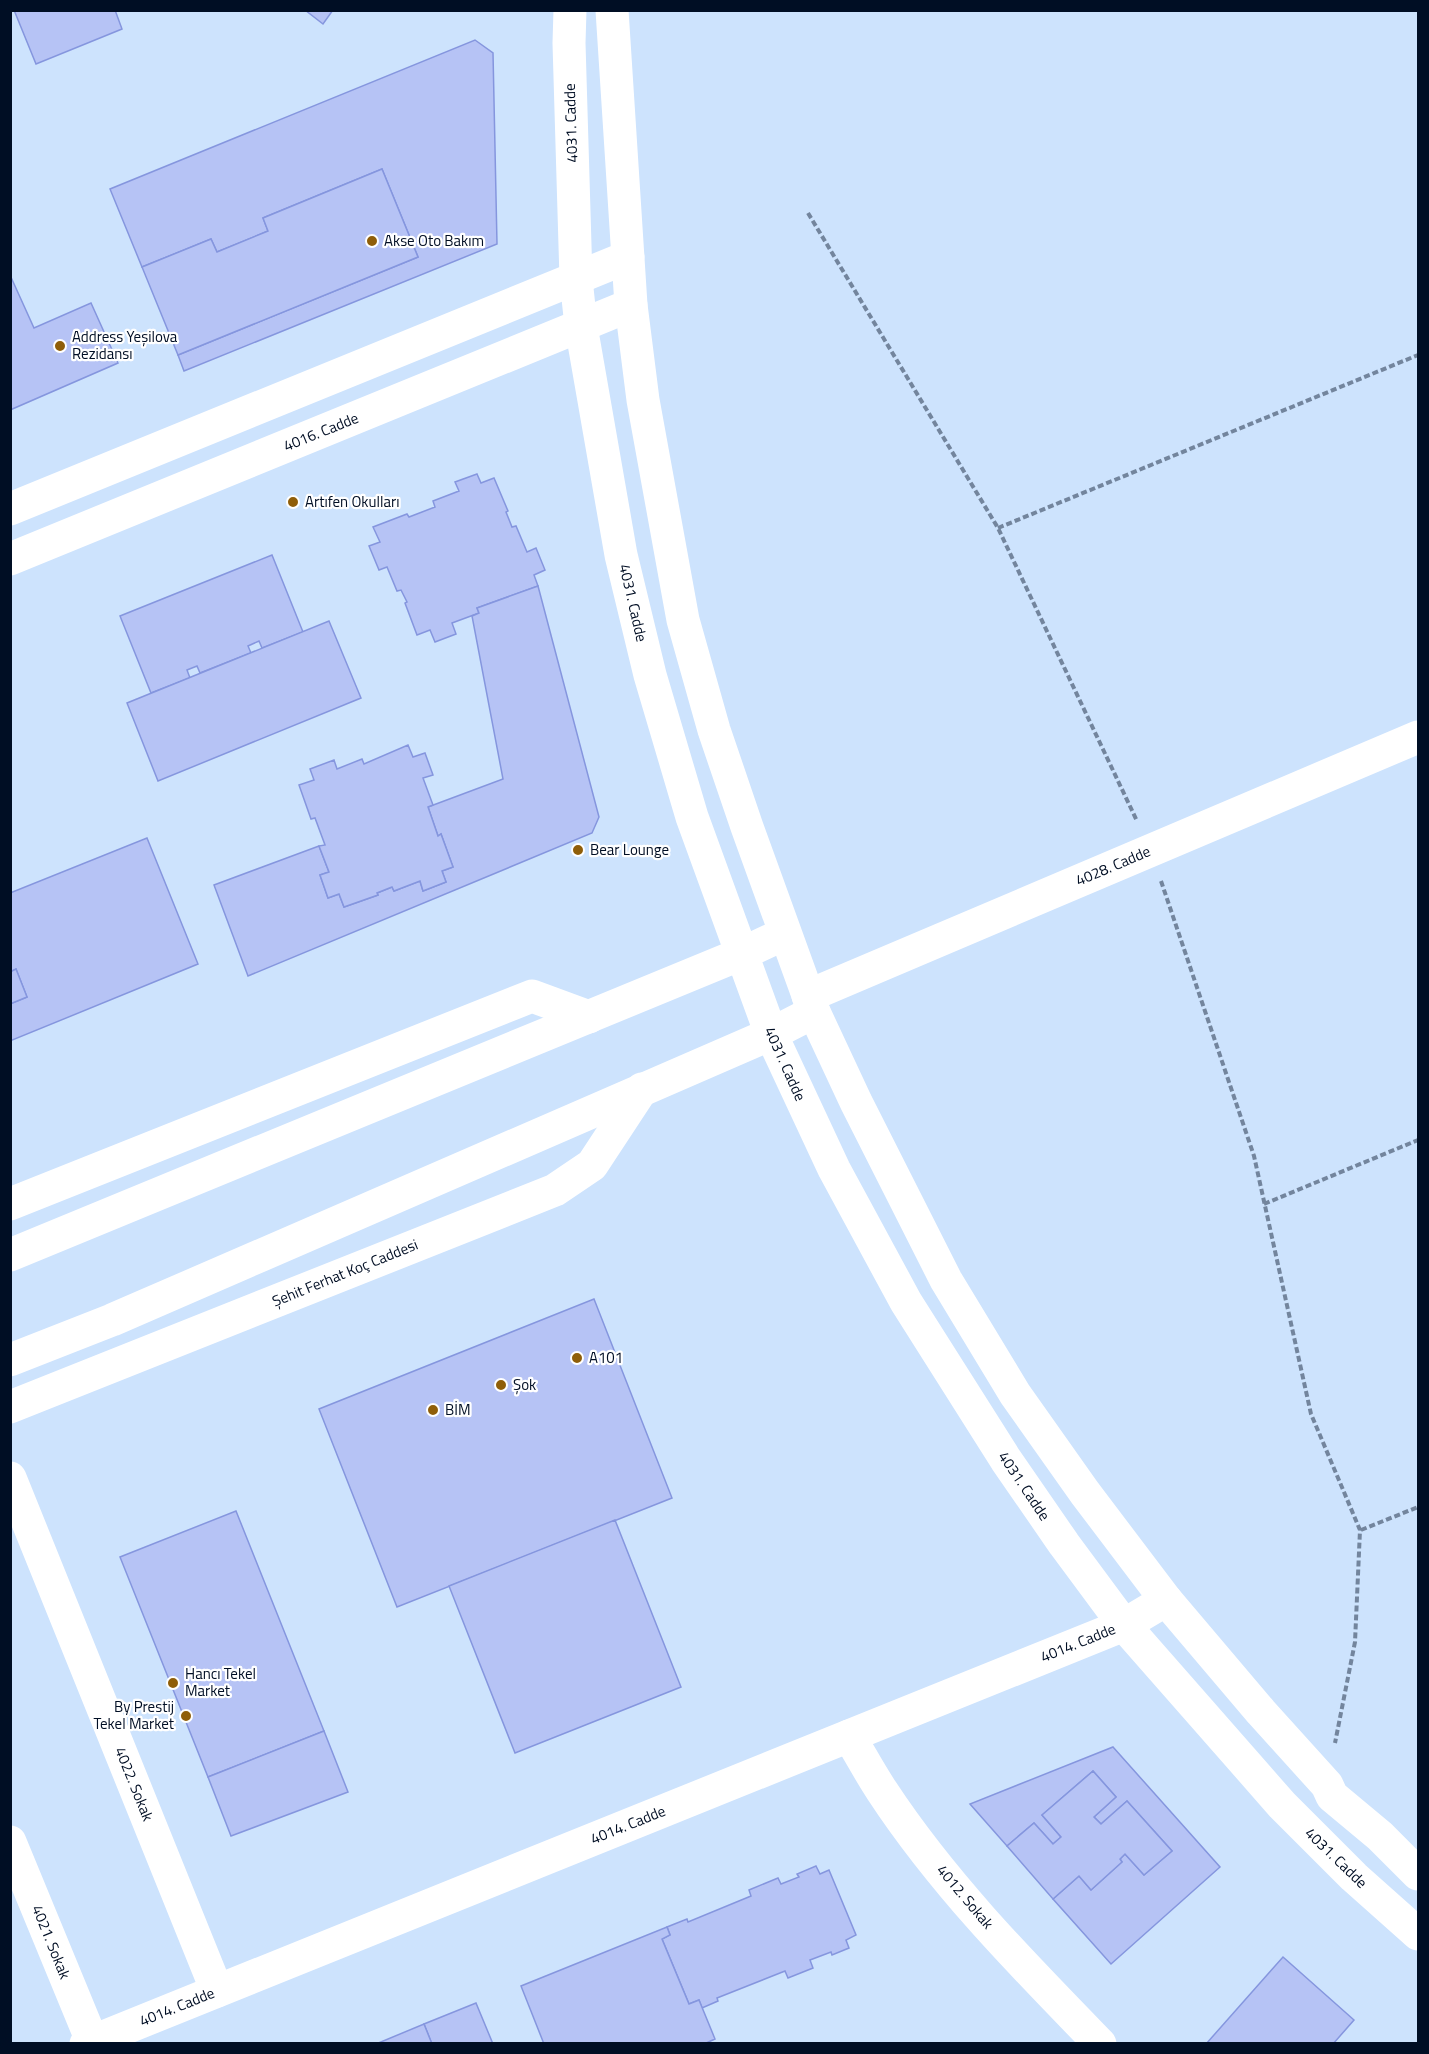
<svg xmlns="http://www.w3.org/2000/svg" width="1429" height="2054" viewBox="0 0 1429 2054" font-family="'Titillium Web',sans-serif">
<rect width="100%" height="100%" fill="#cde3fd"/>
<g fill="#b6c3f5" stroke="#8596de" stroke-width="1.5">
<path d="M14,10h101l7,19 -86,35z"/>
<path d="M305,10h28l-10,14z"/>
<path d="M475,40l18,13 4,191 -313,127 -6,-16 240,-98 -36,-88 -119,49 5,13 -51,21 -6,-13 -69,28 -32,-78z"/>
<path d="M382,169l36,88 -240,98 -36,-88 69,-28 6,13 51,-21 -5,-13z"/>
<path d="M10,275l24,53 57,-25 27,60 -108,47z"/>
<path d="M477,474l4,9 13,-5 14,33 -2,1 6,15 4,-1 11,26 9,-4 9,22 -11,5 4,11 -61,22 2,5 -27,10 4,11 -21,8 -5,-12 -13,5 -12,-32 2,-1 -6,-12 -4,1 -10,-24 -8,3 -10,-24 11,-4 -7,-15 34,-13 2,3 26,-10 -2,-6 26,-10 -4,-9z"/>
<path d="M272,555l31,77 -41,16 -3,-7 -11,5 3,7 -51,20 -3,-7 -10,4 3,8 -39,15 -31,-77z"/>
<path d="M538,586l61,231 -7,16 -344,143 -34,-91 105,-39 10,26 -9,3 8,23 11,-4 5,13 34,-12 -1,-2 15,-6 2,4 26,-10 3,10 23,-9 -4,-11 11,-4 -12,-33 -3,2 -10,-29 75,-28 -31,-163 7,-3 -2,-5z"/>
<path d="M329,621l32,77 -203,83 -31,-78z"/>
<path d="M408,745l5,12 12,-4 8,22 -10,3 10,27 -5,2 10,29 3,-2 12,33 -11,4 4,11 -23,9 -3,-10 -26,10 -2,-4 -15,6 1,2 -34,12 -5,-13 -11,4 -8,-23 9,-3 -10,-26 6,-1 -10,-27 -4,1 -12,-34 15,-5 -4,-11 24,-9 3,9 25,-10 2,5z"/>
<path d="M147,838l51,126 -188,77v-37l17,-7 -11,-28 -6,3v-79z"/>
<path d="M16,969l11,28 -17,7v-32z"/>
<path d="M594,1299l78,199 -275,109 -78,-198z"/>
<path d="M236,1511l88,220 -116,46 -88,-220z"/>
<path d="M615,1520l66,167 -166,66 -66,-167z"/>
<path d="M324,1731l24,61 -117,44 -23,-59z"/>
<path d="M1113,1747l107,120 -109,97 -58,-65 26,-23 12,14 31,-28 -2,-3 5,-5 19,21 28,-24 -45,-50 -26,23 -7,-7 22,-20 -23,-26 -51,44 19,22 -8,7 -19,-21 -27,23 -37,-42z"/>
<path d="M1093,1771l23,26 -22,20 7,7 26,-23 45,50 -28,24 -19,-21 -5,5 2,3 -31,28 -12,-14 -26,23 -46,-53 27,-23 19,21 8,-7 -19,-22z"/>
<path d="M816,1866l4,8 9,-4 27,65 -10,5 3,8 -17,7 -1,-3 -21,8 3,8 -25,10 -3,-7 -68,27 1,3 -16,7 -3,-8 -10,4 -27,-65 8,-4 -3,-8 20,-8 1,3 63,-26 -2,-6 29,-12 3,6 18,-7 -2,-3z"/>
<path d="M667,1927l3,8 -8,4 27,65 10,-4 16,39 -11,5h-160l-23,-58z"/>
<path d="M1283,1957l71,63 -21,24h-127z"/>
<path d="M476,2003l17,41h-61l-8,-20z"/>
<path d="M424,2024l8,20h-56z"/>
</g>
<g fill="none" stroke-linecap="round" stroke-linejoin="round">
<g stroke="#73859d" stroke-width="4" stroke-dasharray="6 3" stroke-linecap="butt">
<path d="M808,213l190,315 139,293"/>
<path d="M998,528l420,-173"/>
<path d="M1161,881l93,275 57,258 49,116 -5,112 -20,101"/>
<path d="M1264,1204l154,-64"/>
<path d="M1361,1530l57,-23"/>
</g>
<g stroke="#fff" stroke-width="33">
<path d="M570,10l-1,33 7,236 5,47 40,229 29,120 42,142 79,217 63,135 72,133 100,158 58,84 60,81 158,180 72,72 64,57"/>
<path d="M612,10l19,295 12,95 40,220 31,110 33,97 67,185 42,90 90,178 69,114 70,99 81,107 95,112 66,73 5,11 48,40 38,38"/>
<path d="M10,509l618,-252"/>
<path d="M10,559l621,-254"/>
<path d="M808,996l610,-259"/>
<path d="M10,1204l522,-208 57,21"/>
<path d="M10,1255l731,-301 43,-20"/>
<path d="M10,1360l102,-40 659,-286 43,-22"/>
<path d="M10,1407l545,-217 37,-25 50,-76"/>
<path d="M10,1478l207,513"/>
<path d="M849,1736c11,18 21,37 33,55 61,93 141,174 218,253"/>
<path d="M10,1842l82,199"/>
<path d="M86,2044l1038,-419 42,-25"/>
</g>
</g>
<g fill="#8f5e09" stroke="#fff" stroke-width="2">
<circle cx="372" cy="241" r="6"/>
<circle cx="60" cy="346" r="6"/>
<circle cx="293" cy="502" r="6"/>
<circle cx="578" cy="850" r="6"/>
<circle cx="577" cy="1358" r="6"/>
<circle cx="501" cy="1385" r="6"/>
<circle cx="433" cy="1410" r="6"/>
<circle cx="173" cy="1683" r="6"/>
<circle cx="186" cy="1716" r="6"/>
</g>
<g text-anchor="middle" stroke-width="4.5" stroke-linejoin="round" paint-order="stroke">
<g font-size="15" fill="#000e24" stroke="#fff">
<text transform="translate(571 123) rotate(-92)" y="5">4031. Cadde</text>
<text transform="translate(321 432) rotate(-22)" y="5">4016. Cadde</text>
<text transform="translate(633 603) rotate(77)" y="5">4031. Cadde</text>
<text transform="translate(1113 866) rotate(-23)" y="5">4028. Cadde</text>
<text transform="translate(785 1064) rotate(66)" y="5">4031. Cadde</text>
<text transform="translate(345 1273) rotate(-22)" y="5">Şehit Ferhat Koç Caddesi</text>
<text transform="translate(1024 1486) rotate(56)" y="5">4031. Cadde</text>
<text transform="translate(1078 1643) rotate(-22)" y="5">4014. Cadde</text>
<text transform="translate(134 1784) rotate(68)" y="5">4022. Sokak</text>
<text transform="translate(628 1825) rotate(-22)" y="5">4014. Cadde</text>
<text transform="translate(1336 1858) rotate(44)" y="5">4031. Cadde</text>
<text transform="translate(965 1897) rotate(50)" y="5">4012. Sokak</text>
<text transform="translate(51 1942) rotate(68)" y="5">4021. Sokak</text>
<text transform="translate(177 2007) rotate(-22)" y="5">4014. Cadde</text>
</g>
<g font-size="15" fill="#000e24" stroke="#fff" text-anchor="start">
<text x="384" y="246">Akse Oto Bakım</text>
<text x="72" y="342">Address Yeşilova<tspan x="72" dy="17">Rezidansı</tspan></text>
<text x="305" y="507">Artıfen Okulları</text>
<text x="590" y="855">Bear Lounge</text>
<text x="589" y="1363">A101</text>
<text x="513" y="1390">Şok</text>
<text x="445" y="1415">BİM</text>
<text x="185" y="1679">Hancı Tekel<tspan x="185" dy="17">Market</tspan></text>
<text x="174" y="1712" text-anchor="end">By Prestij<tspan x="174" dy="17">Tekel Market</tspan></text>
</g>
</g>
<rect width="1429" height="2054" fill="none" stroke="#000e24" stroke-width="24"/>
</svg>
